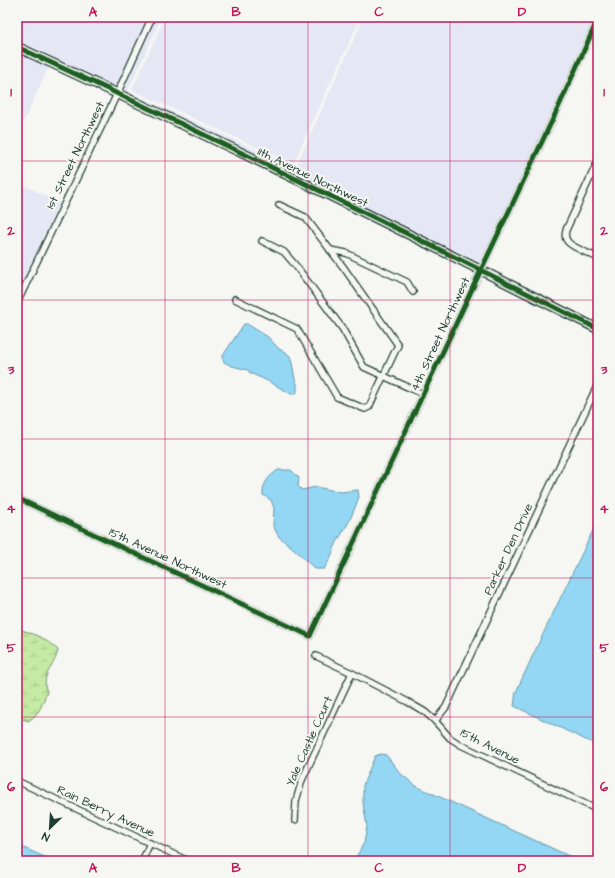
<svg xmlns="http://www.w3.org/2000/svg" width="615" height="878" viewBox="0 0 615 878" font-family="'Architects Daughter',sans-serif">
<defs>
<pattern id="wetland-marsh" width="20" height="14" patternUnits="userSpaceOnUse"><rect width="20" height="14" fill="#c5eaa4"/><path d="M1 5h8M5 5V1M11 12h8M15 12V8" fill="none" stroke="#a9ca8e"/></pattern>
</defs>
<rect width="100%" height="100%" fill="#f6f6f2"/>
<filter id="ink" filterUnits="userSpaceOnUse"><feTurbulence type="fractalNoise" baseFrequency=".025" numOctaves="2"/><feDisplacementMap in="SourceGraphic" scale="8" xChannelSelector="R" yChannelSelector="G"/><feConvolveMatrix kernelMatrix="1 2 1 2 8 2 1 2 1" color-interpolation-filters="sRGB"/></filter>
<g filter="url(#ink)">
<g fill="#e5e8f4">
<path d="M17,17h131l-33,72 -98,-46z"/>
<path d="M156,17h6l-33,72v3l165,75 2,-1 68,-149h231l-39,88 -77,160 -244,-120 -113,-54z"/>
<path d="M165,17h196l-68,147 -161,-74z"/>
<path d="M17,52l32,14 -32,70z"/>
<path d="M17,182l43,21 -43,91z"/>
</g>
<path fill="url(#wetland-marsh)" stroke="#72946c" d="M17,629c15,3 29,10 41,21 -3,17 -18,24 -11,42 -5,12 -7,22 -19,29l-11,-4z"/>
<g fill="#93d7f5" stroke="#6599a8">
<path d="M244,324h3l21,13 11,12 6,3 5,4 2,7 3,16 2,5v8l-2,2h-4l-23,-13 -18,-8 -2,-3 -16,-4 -8,-4 -2,-5z"/>
<path d="M278,470h13l8,8 -1,8 4,4 14,-3 25,5 17,-2 1,7 -9,23 -13,22 -7,17 -6,10h-9l-22,-21 -14,-11 -6,-11 1,-18 -3,-8 -8,-5c-1,-11 6,-19 15,-25z"/>
<path d="M598,520v225l-12,-5 -72,-34 2,-14 17,-37z"/>
<path d="M381,754l5,1 15,19 15,12 164,75h-226l10,-18 3,-17 -4,-23v-18l12,-29z"/>
<path d="M17,845l37,16h-37z"/>
</g>
<g fill="none" stroke-linecap="round" stroke-linejoin="round">
<g stroke="#1f3d34" stroke-width="8">
<g id="street">
<path d="M598,161l-32,69c-1,4 -1,9 2,12 5,6 23,12 30,16"/>
<path d="M262,241l22,11 12,14 46,62 22,39 59,27"/>
<path d="M330,250l16,3 61,29 6,10"/>
<path d="M235,299l62,30 40,68 28,12 4,-2 29,-62 -54,-77 -39,-51 -26,-12"/>
<path d="M17,303l100,-209 35,-77"/>
<path d="M17,498l293,138 171,-366 78,-164 39,-87"/>
<path d="M316,656l36,17 56,29 17,10 10,9 15,17 11,7 137,65"/>
<path d="M435,721l11,-14 152,-323"/>
<path d="M17,781l169,79"/>
<path d="M295,820l1,-19 6,-21 50,-107"/>
<path d="M142,861l8,-18"/>
</g>
</g>
<g stroke="#1f3d34" stroke-width="11">
<path id="secondary" d="M17,47c196,90 389,185 581,282"/>
</g>
<use href="#street" stroke="#f6f6f2" stroke-width="5.5"/>
<use href="#secondary" stroke="#f6f6f2" stroke-width="8"/>
<g stroke="#f6f6f2" stroke-width="8">
<g id="cycleway">
<path d="M17,47c196,90 389,185 581,282"/>
<path d="M17,498l293,138 171,-366 78,-164 39,-87"/>
</g>
</g>
<use href="#cycleway" stroke="#1b5e20" stroke-width="5"/>
</g>
</g>
<path fill="none" stroke="#c2185b" stroke-width="1" stroke-opacity="0.55" d="M165,17v844M308,17v844M450,17v844M17,161h581M17,300h581M17,439h581M17,578h581M17,717h581"/>
<g text-anchor="middle" stroke-width="4" stroke-linejoin="round" paint-order="stroke">
<g font-size="12" fill="#1f3d34" stroke="#f6f6f2">
<text transform="translate(75 155) rotate(-64)" y="4">1st Street Northwest</text>
<text transform="translate(313 177) rotate(26)" y="4">11th Avenue Northwest</text>
<text transform="translate(440 334) rotate(-65)" y="4">4th Street Northwest</text>
<text transform="translate(508 549) rotate(-65)" y="4">Parker Den Drive</text>
<text transform="translate(168 558) rotate(25)" y="4">15th Avenue Northwest</text>
<text transform="translate(309 741) rotate(-66)" y="4">Yale Castle Court</text>
<text transform="translate(490 746) rotate(27)" y="4">15th Avenue</text>
<text transform="translate(106 811) rotate(25)" y="4">Rain Berry Avenue</text>
</g>
</g>
<rect width="615" height="878" fill="none" stroke="#f6f6f2" stroke-width="44"/>
<g transform="translate(50 828) rotate(205)" stroke="#f6f6f2" stroke-width="3" paint-order="stroke">
<path d="M0-3L7 15L0 10L-7 15Z" fill="#1f3d34"/>
<text y="-6" font-size="11" font-weight="bold" text-anchor="middle" fill="#1f3d34">N</text>
</g>
<rect x="22" y="22" width="571" height="834" fill="none" stroke="#c2185b" stroke-width="1.5"/>
<g font-size="13" text-anchor="middle" font-weight="bold" fill="#c2185b">
<text x="93" y="16">A</text>
<text x="236" y="16">B</text>
<text x="379" y="16">C</text>
<text x="522" y="16">D</text>
<text x="11" y="96">1</text>
<text x="604" y="96">1</text>
<text x="11" y="235">2</text>
<text x="604" y="235">2</text>
<text x="11" y="374">3</text>
<text x="604" y="374">3</text>
<text x="11" y="513">4</text>
<text x="604" y="513">4</text>
<text x="11" y="652">5</text>
<text x="604" y="652">5</text>
<text x="11" y="791">6</text>
<text x="604" y="791">6</text>
<text x="93" y="872">A</text>
<text x="236" y="872">B</text>
<text x="379" y="872">C</text>
<text x="522" y="872">D</text>
</g>
</svg>
